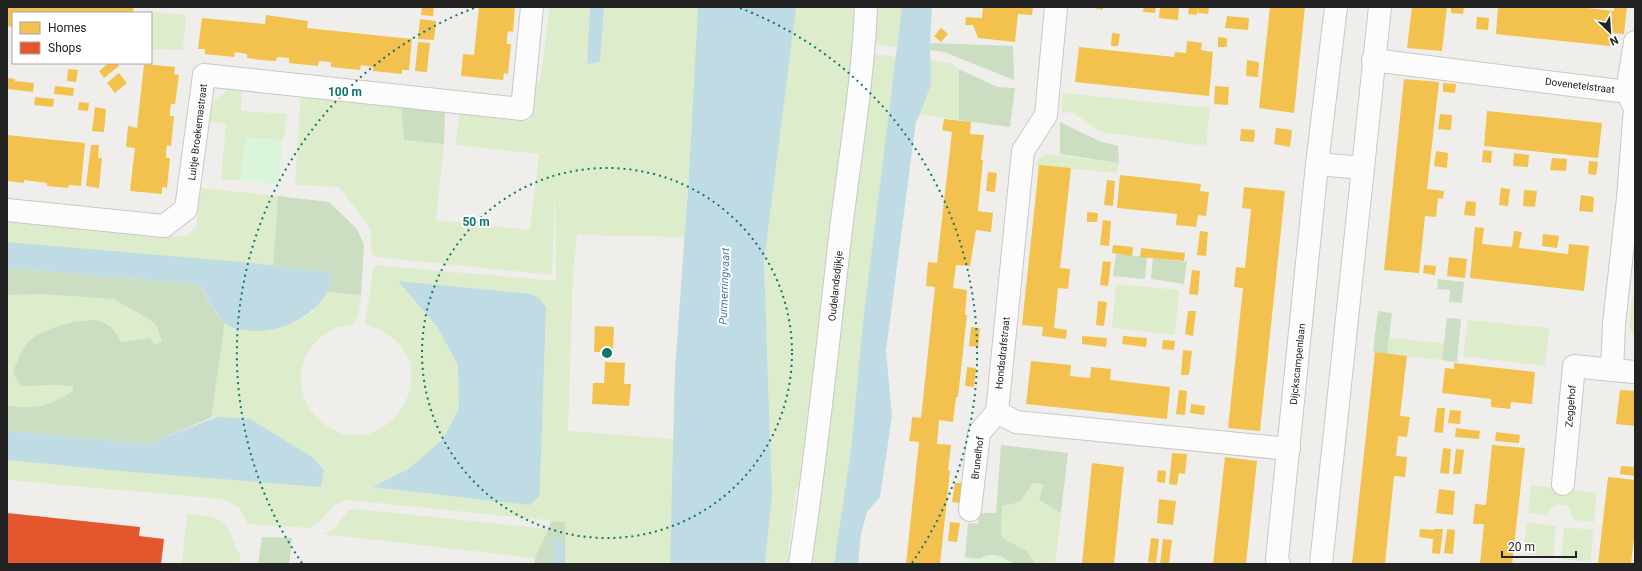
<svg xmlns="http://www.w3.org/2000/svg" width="1642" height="571" viewBox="0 0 1642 571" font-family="Roboto,sans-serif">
<rect width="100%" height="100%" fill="#f0eeeb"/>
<g fill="#ddeccb" fill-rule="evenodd">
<path d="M550,7h40l-3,57 13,-2 4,-55h94l-13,230 -108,-2 -4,38 -5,158 106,8 -4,125h-105v-42l-218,-22 -12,4 -14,16 -11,8 -62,-4 -9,-16 -17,-9 -215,-19v-20l113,11 97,-54 -6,1 14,-96c18,18 65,6 84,-8 6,-5 12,-13 17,-19l1,-3 34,3c-1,8 -1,20 -6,27 -3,5 -11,4 -16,5 -21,7 -36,26 -38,47 -1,18 5,35 19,47 60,52 132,-49 64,-89 -6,-4 -13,-6 -19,-8l9,-59 182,16 -1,-93 -3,87 -175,-18 -5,-4 -2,-25 -31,-41 -44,-2 6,-93 100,12 3,36 40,4 -8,76 94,10 9,-76 -84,-9 5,-34 69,11 5,-39 6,-1zM399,281l140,17 7,9 -6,179 -167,1 37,-19 32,-28 17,-31 -1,-44 -22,-40z"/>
<path d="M796,7h63l-51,468 -12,14 -7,58 2,17h-26l7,-69 -8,-233z"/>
<path d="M872,7h30l-4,40 -21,-2 -6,-5z"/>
<path d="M146,11l40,4 -3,35 -32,-1v-36h-5z"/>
<path d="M875,54l21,3 -33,265 -12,127 -17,115h-29l64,-505z"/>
<path d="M930,60l20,3 9,6v51l-39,-6 11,-30z"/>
<path d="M228,90l14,2 -1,19 47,3 -5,26 -37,-2 -6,42h-19l5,-57 -19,-1 2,-16z"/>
<path d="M1063,93l147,15 -4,38 -98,-13 -9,-2 -25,-18 -12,-1z"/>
<path d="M1046,154l73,9 -3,10 -80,-8 3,-7z"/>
<path d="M201,188l77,8 -5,70 -266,-24v-24l177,19 12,-8z"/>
<path d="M1116,284l63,6 -4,45 -63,-7z"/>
<path d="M40,294l73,5 34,19 9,7 6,16 -8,4 -4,-7 -29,4 -11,-17 -27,-5 -30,8 -23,12 7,47 30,-2 6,2v4c-24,14 -37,20 -66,14v-110z"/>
<path d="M1635,294v43l-6,-10 3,-29z"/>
<path d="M1468,320l81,8 -4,38 -82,-10z"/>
<path d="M1389,338l55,5 -2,17 -55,-6z"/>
<path d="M1033,483l11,1 -5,17 22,12 -6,51h-20l-8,-13 -23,-12 -3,-5 1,-28 18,-4z"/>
<path d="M1531,485l66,8 -3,29 -20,-2 -6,-14c-11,-3 -16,-1 -22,9l-18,-2z"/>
<path d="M356,509l193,20 -14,29 -212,-24 11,-5 15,-19z"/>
<path d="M187,514c31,3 41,2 49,36l4,2 -1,12h-57z"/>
<path d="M1527,522l29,4 -3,31 -30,-3z"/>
<path d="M1564,527l30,3 -4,32 -29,-3z"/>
</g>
<g fill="#cbdec1">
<path d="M930,43l83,3 1,34 -70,-28 -14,-2z"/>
<path d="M959,69l38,18 18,1 -5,39 -51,-7z"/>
<path d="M401,104l44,7 -1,33 -40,-4z"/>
<path d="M1060,122l39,19 19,5 1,17 -59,-9z"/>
<path d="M278,196l51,6 28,27 7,16 -3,50 -34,-3 4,-20 -58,-6z"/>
<path d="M1116,254l31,3 -2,22 -32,-3z"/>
<path d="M1153,258l34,4 -3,22 -33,-5z"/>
<path d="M7,268l192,16 18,31 8,7 -14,96 -63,26 -141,-13v-26c29,6 42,0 66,-14v-4c-13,-4 -37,0 -52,-1l-8,-13c4,-11 8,-25 17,-33 15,-12 61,-28 78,-15 6,3 10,12 13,17l29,-4 4,7 8,-4 -6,-16 -9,-7 -34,-19 -73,-5 -33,1z"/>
<path d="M1438,279l26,3 -2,21 -13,-1 1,-12 -13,-1z"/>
<path d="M1378,311l14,2 -5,41 -14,-2z"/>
<path d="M1447,318l14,1 -4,43 -15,-2z"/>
<path d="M1001,445l67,8 -7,60 -22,-13 5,-16 -11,-1 -13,19 -18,4 -1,28 3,5 23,12 8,13h-20l-16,-8 -10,-1 -10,4 -14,-2 3,-34 10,1 1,-11h17z"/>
<path d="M551,521l14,1v23l-11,-9v28h-20c2,-15 14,-28 17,-43z"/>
<path d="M262,537l30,1 -3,26h-31z"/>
</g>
<g fill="#daf5da">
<path d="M246,138l37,2 -5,44 -38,-4z"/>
<path d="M989,555l10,1 16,8h-44l-5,-2 -1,-5 14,2z"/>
</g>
<g fill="#bfdbe3">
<path d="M590,7h14l-4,55 -13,2z"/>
<path d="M698,7h98l-32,255 8,233 -7,69h-95l5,-195 13,-179z"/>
<path d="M902,7h30l-2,36 1,41 -11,30 -4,7 -30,230 6,65 -12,81 -13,15 -6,22 -3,30h-24l17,-115 12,-127z"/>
<path d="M7,242l233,20 91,10c0,8 -1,18 -6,24 -17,25 -52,39 -81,34 -5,-1 -11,-1 -15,-4 -14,-10 -20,-28 -30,-42l-192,-16z"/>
<path d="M398,281l132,13 9,4 7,9 -6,179 -1,11 -9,8 -157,-18 37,-19 32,-28 17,-31 -1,-44 -22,-40z"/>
<path d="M217,417l33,2 62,38 12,13 -3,17 -201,-16 -113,-11v-29l141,13z"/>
<path d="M554,535l11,10v19h-11z"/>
</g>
<g fill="#f2c14e">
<path d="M7,7h127l-1,6h-120v14l-6,-1z"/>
<path d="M422,7h12l-1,9 -12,-1z"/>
<path d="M479,7h36l-2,25 -5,-1 -1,6v7h4l-3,30 -4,-1 -1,7 -42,-4 2,-22 11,1z"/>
<path d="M983,7h50l-1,8 -14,-1 -3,28 -37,-4 -5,-13h-8l1,-8 16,1z"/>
<path d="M1089,7h14v3z"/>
<path d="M1144,7h12l-1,6 -12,-1z"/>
<path d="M1160,7h19l-1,13 -19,-2z"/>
<path d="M1189,7h9l-1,8 -9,-1z"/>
<path d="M1198,7h11l-1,7 -10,-1z"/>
<path d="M1270,7h35l-11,106 -35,-5z"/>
<path d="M1412,7h35l-5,44 -35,-3z"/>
<path d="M1451,7h13l-1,7 -12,-1z"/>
<path d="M1498,7h80l36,4v-4h13l-3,27 -12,-1 -2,13 -114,-12z"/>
<path d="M266,15l42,6 -1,7 105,11 -3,31h-7v4l-29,-3v-4l-12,-2 -1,5 -29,-3v-5l-12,-1 -1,5 -29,-3v-5l-12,-1 -1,4 -15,-1 -14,-2v-4l-12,-2 -1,5 -29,-3v-5h-7l4,-31 63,6z"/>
<path d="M1227,16l22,2 -1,12 -23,-2z"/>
<path d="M1477,17l12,1 -1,12 -12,-1z"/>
<path d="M420,19l16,2 -2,19 -16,-1z"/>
<path d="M941,28l7,6 -7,8 -7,-6z"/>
<path d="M1112,33l8,1 -2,12h-7z"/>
<path d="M1218,37l9,1v9h-9z"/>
<path d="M1187,41l15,2 -1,7 12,2 -4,44 -134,-14 4,-35 95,10 1,-5 11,1z"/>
<path d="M418,42l12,1 -3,29 -12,-1z"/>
<path d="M1247,60l12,2 -1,15 -12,-1z"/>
<path d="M109,63h8l2,3 -15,12 -5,-7z"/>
<path d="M144,64l31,3 -1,7 5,1 -4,29h-4l-1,6v6h4l-3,30 -4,-1 -1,7v6h4l-3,30 -5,-1v7l-32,-3 5,-43 -9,-1 2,-21 9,2z"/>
<path d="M68,69l10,1 -2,12 -9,-1z"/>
<path d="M119,73l8,10 -12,10 -8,-10z"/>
<path d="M7,78l8,1v2l19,2 -1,9 -26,-3z"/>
<path d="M1404,79l35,3 -12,107 17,2 -1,8 -5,-1 -2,19 -11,-1 -6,57 -35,-3z"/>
<path d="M1443,83l13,1 -1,9 -12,-1z"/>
<path d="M55,86l19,2 -1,8 -19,-2z"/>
<path d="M1215,86l14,1 -1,18 -14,-1z"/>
<path d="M35,97l19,2 -1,8 -19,-2z"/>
<path d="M79,102l10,1 -1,8 -10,-1z"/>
<path d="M95,107l11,2 -2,23 -12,-1z"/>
<path d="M1487,111l115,12 -4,35 -114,-12z"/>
<path d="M1440,114l12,1 -1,15 -13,-1z"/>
<path d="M944,119l27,3 -1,12 14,1 -3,25h2l-5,51 15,2 -2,19 -15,-2 -6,36 -14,-1 -3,23 14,2 -2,25h2l-9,82h-2l-3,25 -14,-2 -2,24 14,1 -3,25 2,1 -10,93h-34l13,-122 -10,-1 2,-12 1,-12 9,1 14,-131 -9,-1 2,-24 9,1 15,-131 -10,-2z"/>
<path d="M1276,128l16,2 -2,17 -16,-3z"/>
<path d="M1241,129l14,1 -1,12 -14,-1z"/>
<path d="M7,135l78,8 -4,43 -12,-1 -1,3 -21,-2v-3l-23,-3v3l-17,-2z"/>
<path d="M91,145h8l-1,13h4l-3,30 -13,-2z"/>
<path d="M1483,150l9,1 -1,12 -9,-1z"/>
<path d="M1436,151l12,2 -1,15 -13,-2z"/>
<path d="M1514,153l15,2 -1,12 -15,-1z"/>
<path d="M1552,158l15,1 -1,12 -16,-1z"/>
<path d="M1589,161l9,1 -2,13 -8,-1z"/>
<path d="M1039,165l32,3 -11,100 10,1 -2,20 -10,-1 -4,40 13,2 -1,9 -24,-3 1,-9 -21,-2z"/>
<path d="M988,172l9,1 -2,19 -9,-1z"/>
<path d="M1120,175l81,9 -1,7 9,1 -3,24 -8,-1 -2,12 -20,-2 1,-11 -60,-6z"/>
<path d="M1107,180l8,1 -2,25 -9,-1z"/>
<path d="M1244,187l41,4 -25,240 -32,-3 15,-140 -9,-1 2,-20 9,1 6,-59 -9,-1z"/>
<path d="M1501,188l9,1 -2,17 -9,-1z"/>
<path d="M1524,190l13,1 -2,16 -12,-1z"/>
<path d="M1581,195l13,2 -1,15 -14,-1z"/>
<path d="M1466,201l10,1 -1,14 -11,-1z"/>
<path d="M1087,212l11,1 -1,9h-10z"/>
<path d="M1103,220l8,1 -2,25 -9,-1z"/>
<path d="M1475,227l9,1 -2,16 30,3 2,-16 8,1 -3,16 49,6 1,-10 20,2 -5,45 -114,-13z"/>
<path d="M1200,231l8,1 -2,24 -9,-1z"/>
<path d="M1543,234l16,2 -2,12 -15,-2z"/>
<path d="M1113,245l20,2 -1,9 -20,-3z"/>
<path d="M1141,248l44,5 -1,8 -44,-4z"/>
<path d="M1449,257l18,2 -2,19 -18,-2z"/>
<path d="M1103,261l8,1 -3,24 -8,-1z"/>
<path d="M1424,265l12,1 -1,9 -12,-2z"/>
<path d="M1192,270l8,1 -2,24 -9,-1z"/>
<path d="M1098,301l9,1 -3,24 -8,-1z"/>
<path d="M1188,311h8l-3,25 -8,-2z"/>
<path d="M595,326l19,1 -1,25h-19z"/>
<path d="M971,327l9,1 -2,19 -9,-1z"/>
<path d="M1082,336l25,2 -1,9 -24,-3z"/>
<path d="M1123,336l24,2 -1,9 -24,-3z"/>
<path d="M1163,340l12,1 -1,9 -12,-1z"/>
<path d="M1183,350l9,1 -3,24h-8z"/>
<path d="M1375,352l32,4 -7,60 10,1 -3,20 -9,-1 -2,20 11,1 -2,20 -11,-1 -9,88h-33z"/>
<path d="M1031,361l40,4 -1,11 20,2 1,-11 20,2 -1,11 60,7 -3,32 -141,-15z"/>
<path d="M605,362l20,1 -1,21h7l-2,22 -37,-2 1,-21h11z"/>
<path d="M1454,363l81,9 -3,32 -21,-2 -1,7 -19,-2v-8l-49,-6 3,-25 9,1z"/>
<path d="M967,367l9,1 -2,19 -9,-1z"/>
<path d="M1179,390l8,1 -2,24 -9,-1z"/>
<path d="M1620,390l15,1v35l-19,-2z"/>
<path d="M1191,404l14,2 -1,9 -14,-2z"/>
<path d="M1437,408h8l-2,25 -9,-1z"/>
<path d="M1450,410l11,1 -1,13 -12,-1z"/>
<path d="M1456,428l24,3 -1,8 -24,-2z"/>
<path d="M1496,432l24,3 -1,8 -24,-2z"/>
<path d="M1492,445l33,3 -13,116h-32l4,-40h-11l2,-20 11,1z"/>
<path d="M1443,448l8,1 -2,25 -9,-1z"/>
<path d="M1456,449l8,1 -3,24h-8z"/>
<path d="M1172,453l15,1 -2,20 -6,-1 -2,12 -8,-1z"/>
<path d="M1225,457l32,4 -11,103h-33z"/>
<path d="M1092,463l32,4 -10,97h-32z"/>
<path d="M1621,466l14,1v9l-15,-2z"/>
<path d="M1158,470l8,1 -1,12 -8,-1z"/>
<path d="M1608,477l27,3v50l-4,34h-33z"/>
<path d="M955,483h9l-2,20 -10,-1z"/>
<path d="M1439,489l16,2 -2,24 -17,-2z"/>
<path d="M1159,499l17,2 -3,24 -16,-2z"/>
<path d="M950,522l10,1 -3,19 -9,-1z"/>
<path d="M1420,529l14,1v-1h9l-3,25 -8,-1 1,-14 -14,-2z"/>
<path d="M1447,529l8,1 -2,24 -9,-1z"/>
<path d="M1151,538l8,1 -3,24 -8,-1z"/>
<path d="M1163,539l9,1 -3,24h-9z"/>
</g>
<path fill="#e4572e" d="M7,513l133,14 -1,9 25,3 -3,25h-154z"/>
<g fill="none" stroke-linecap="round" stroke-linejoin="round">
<g stroke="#c9c8c7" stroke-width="24">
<g id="minor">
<path d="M1056,7l-10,108 -23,36 -26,261 19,10 273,27"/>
<path d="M1373,60l254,32 8,16 -7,90 -14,126 -2,46 23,2"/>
<path d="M1627,92l8,-50"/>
<path d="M1317,164l46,4"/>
<path d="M7,210l157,16 22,-17 18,-134 318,34 10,-102"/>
<path d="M1563,484l11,-118 38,4"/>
<path d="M970,510l9,-77 18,-21"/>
<path d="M800,564c17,-111 28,-223 41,-335 9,-74 22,-148 25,-222"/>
<path d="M1279,564l-2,-5 40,-395 19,-157"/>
<path d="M1321,564l59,-557"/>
</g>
</g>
<use href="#minor" stroke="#fdfcfc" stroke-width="22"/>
</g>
<g fill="none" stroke="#0f766e" stroke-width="2" stroke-dasharray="2 4">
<circle cx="607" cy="353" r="185"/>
<path d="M302 563A370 370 0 0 1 474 8M740 8A370 370 0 0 1 912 563"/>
</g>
<g text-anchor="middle" stroke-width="4" stroke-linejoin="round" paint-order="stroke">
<g font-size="10" fill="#222" stroke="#fff">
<text transform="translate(1580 85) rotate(7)" y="4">Dovenetelstraat</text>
<text transform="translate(197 132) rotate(-83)" y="4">Luitje Broekemastraat</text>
<text transform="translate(835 286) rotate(-84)" y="4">Oudelandsdijkje</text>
<text transform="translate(1002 353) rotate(-84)" y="4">Hondsdrafstraat</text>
<text transform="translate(1297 364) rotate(-84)" y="4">Dijckscampenlaan</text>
<text transform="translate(1570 406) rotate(-85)" y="4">Zeggehof</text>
<text transform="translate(977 458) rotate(-83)" y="4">Brunelhof</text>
</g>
<g font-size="11" font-style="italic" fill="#4a7aab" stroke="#fff">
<text transform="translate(724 286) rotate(-88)" y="4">Purmerringvaart</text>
</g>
</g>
<circle cx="607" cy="353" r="6" fill="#0f766e" stroke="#fff" stroke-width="2"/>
<g font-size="12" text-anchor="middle" font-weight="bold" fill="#0f766e" stroke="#fff" stroke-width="4" stroke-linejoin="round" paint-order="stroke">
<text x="345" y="96">100 m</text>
<text x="476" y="226">50 m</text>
</g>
<rect width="1642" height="571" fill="none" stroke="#222222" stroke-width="16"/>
<rect x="12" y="12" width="140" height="52" fill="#ffffff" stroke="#a7a7a7"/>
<rect x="20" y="22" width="20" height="12" fill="#f2c14e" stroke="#a7a7a7"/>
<text x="48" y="32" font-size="12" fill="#222222">Homes</text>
<rect x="20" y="42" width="20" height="12" fill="#e4572e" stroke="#a7a7a7"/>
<text x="48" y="52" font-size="12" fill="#222222">Shops</text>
<g transform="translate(1610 32) rotate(155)" stroke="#ffffff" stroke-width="3" paint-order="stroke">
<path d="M0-3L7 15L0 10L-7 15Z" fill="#222222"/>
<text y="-6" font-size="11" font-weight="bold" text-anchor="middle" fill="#222222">N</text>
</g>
<path d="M1502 551v6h74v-6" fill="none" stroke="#222222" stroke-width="2"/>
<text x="1508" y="551" font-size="12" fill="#222222" stroke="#ffffff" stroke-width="3" paint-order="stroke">20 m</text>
</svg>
